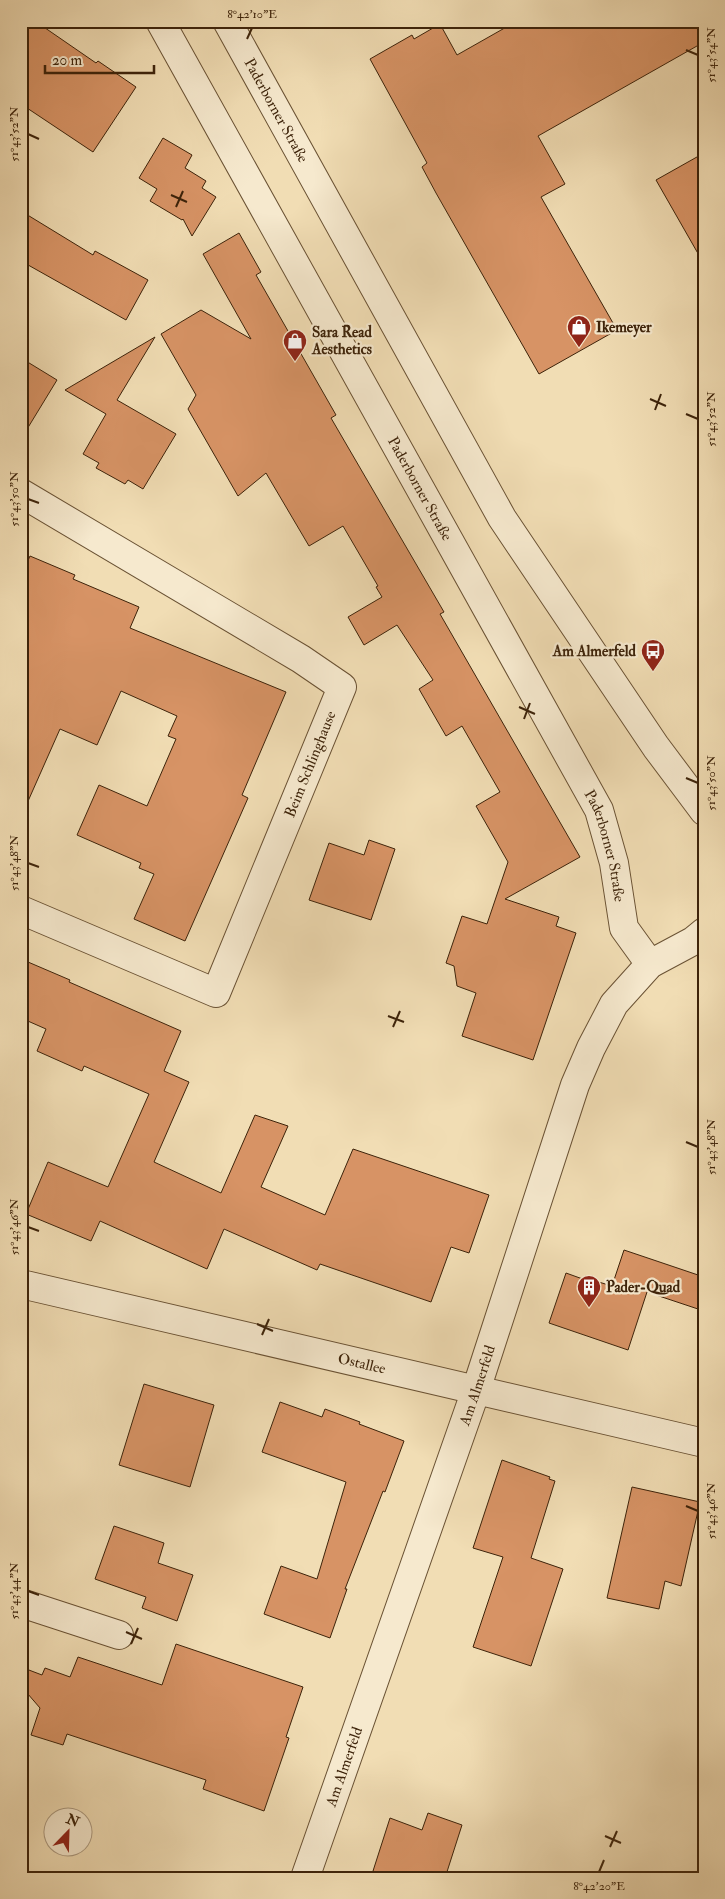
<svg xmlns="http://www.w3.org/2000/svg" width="725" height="1899" viewBox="0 0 725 1899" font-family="'IM FELL Double Pica',serif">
<rect width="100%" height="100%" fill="#f1ddb4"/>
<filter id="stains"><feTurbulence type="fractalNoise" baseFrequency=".004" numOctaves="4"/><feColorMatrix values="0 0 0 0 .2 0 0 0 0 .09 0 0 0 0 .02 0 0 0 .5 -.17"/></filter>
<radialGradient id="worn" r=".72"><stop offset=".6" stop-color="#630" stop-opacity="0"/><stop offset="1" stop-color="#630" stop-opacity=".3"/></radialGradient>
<g fill="#d79365" stroke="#3d230a">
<path d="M21,21h14l61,42 2,-2 38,26 -43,65 -72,-48z"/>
<path d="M517,21h187v21l-166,94 27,48 -24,13 76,133 -78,44 -103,-181 -14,-26 5,-4 -57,-104 42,-24 2,4 26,-15 17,31z"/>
<path d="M163,138l29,17 -7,13 21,13 -4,7 14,9 -24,39 -9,-17 -1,1 -32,-19 7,-12 -18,-11z"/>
<path d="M704,153v111l-48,-84z"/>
<path d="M21,211l72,44 2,-4 53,29 -22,40 -105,-59z"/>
<path d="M239,233l22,39 -5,3 80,140 -5,3 113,194 -4,2 140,243 -75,42 54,18 -3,9 20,7 -43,127 -71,-24 14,-43 -19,-7 -3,-20 -8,-3 16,-47 25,8 21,-62 -32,-56 24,-14 -38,-66 -16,10 -27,-47 14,-9 -36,-55 -33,20 -16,-28 34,-20 -6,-10 2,-1 -35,-60 -34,20 -43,-73 -28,23 -50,-87 8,-14 -35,-61 40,-24 50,29 -48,-85z"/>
<path d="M155,337l-38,63 59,34 -33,55 -15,-9 -3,4 -29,-16 3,-5 -16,-9 23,-40 -41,-24z"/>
<path d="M21,358l36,22 -36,59z"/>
<path d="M30,556l45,19 -2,4 66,28 -9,21 156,64 -44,103 6,3 -63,143 -51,-22 20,-45 -15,-6 2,-5 -64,-28 22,-50 48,21 29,-67 -8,-3 9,-20 -56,-25 -24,54 -37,-16 -39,88v-241z"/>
<path d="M369,840l26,9 -24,71 -62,-20 20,-57 35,12z"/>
<path d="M21,959l49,21 -1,2 112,49 -17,40 25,11 -35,80 67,31 34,-78 33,11 -27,61 64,28 28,-66 136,46 -20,58 -18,-6 -20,55 -111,-38 -3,6 -93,-41 -17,40 -107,-48 -9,20 -65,-27 22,-52 60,25 41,-93 -65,-28 -2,5 -45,-20 9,-22 -25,-11z"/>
<path d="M624,1250l80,27v34l-57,-19 -19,58 -79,-27 17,-50 25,9 1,-2 20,6z"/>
<path d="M144,1384l70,21 -24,82 -71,-22z"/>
<path d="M280,1402l42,15 3,-8 35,13 -1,2 45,17 -19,51 -2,-1 -38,98h2l-17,49 -66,-24 17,-48 36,13 29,-97 -84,-30z"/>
<path d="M502,1460l48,17 -1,2 6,2 -24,77 32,11 -32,97 -58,-19 30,-90 -30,-9z"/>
<path d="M632,1487l68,15 -19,84 -16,-5 -6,28 -52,-11z"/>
<path d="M114,1526l50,17 -6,20 35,12 -16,46 -35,-13 4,-11 -51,-18z"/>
<path d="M176,1644l127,43 -17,50 3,1 -25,73 -61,-22 3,-9 -139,-46 -4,11 -32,-10 9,-27 -19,-22v-19l21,8 3,-7 25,9 8,-20 84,28z"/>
<path d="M428,1813l34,12 -17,53h-56l-16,-7 17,-53 32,12z"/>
</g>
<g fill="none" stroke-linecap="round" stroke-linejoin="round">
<g stroke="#6a5234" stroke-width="30">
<g id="minor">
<path id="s1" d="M160,21l439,789 15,53 10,65 26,36"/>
<path id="s2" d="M227,21l275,497 154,229 48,64"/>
<path d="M21,493l280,166 41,28 -126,306 -195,-83"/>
<path id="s3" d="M21,1284l683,159"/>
<path d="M21,1603l98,32"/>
<path id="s4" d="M305,1878l171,-488 99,-305 16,-37 23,-44 36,-40 43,-23 11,-9"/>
</g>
</g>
<use href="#minor" stroke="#f6e9ce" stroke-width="28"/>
</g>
<path fill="none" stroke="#3d230a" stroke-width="2" d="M247,39l5,-11M686,50l12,5M28,134l11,5M171,195l16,7M176,207l7,-16M650,399l16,7M655,410l6,-16M686,414l12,5M28,499l11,4M519,707l16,7M524,719l6,-16M686,778l12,5M28,863l11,4M388,1016l16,6M393,1027l7,-16M686,1142l12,5M28,1227l11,4M257,1324l16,7M262,1335l7,-16M686,1506l12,5M28,1591l11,4M126,1632l16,7M131,1644l7,-16M605,1836l16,7M610,1847l7,-16M599,1872l5,-12"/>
<defs>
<g id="shop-pin" transform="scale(1.25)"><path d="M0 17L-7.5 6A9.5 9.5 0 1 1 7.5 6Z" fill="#8f2418" stroke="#f6e9ce"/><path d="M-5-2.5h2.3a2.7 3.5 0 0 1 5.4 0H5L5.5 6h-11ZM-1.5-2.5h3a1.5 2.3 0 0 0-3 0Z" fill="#fff"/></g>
<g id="bus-pin" transform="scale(1.25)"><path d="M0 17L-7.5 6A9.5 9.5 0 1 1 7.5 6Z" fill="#8f2418" stroke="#f6e9ce"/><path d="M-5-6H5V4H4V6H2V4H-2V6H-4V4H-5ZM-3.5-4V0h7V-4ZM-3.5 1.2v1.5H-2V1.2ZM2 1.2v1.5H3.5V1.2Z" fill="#fff"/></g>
<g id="building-pin" transform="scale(1.25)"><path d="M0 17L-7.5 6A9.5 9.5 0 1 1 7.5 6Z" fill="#8f2418" stroke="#f6e9ce"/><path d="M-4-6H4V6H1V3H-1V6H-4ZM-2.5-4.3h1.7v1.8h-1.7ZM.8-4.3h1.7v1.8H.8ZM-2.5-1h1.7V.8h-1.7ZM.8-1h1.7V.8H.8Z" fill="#fff"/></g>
</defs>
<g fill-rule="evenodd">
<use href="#shop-pin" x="579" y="327"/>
<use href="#shop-pin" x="295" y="341"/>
<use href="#bus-pin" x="653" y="651"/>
<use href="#building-pin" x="589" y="1287"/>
</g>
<g text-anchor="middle" stroke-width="4.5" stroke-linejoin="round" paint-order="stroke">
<g font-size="15" fill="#3d230a" stroke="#f6e9ce">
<text dy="5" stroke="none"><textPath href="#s2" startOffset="102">Paderborner Straße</textPath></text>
<text dy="5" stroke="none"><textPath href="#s1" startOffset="535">Paderborner Straße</textPath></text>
<text transform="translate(310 764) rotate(-68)" y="5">Beim Schlinghause</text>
<text dy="5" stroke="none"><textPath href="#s1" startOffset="939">Paderborner Straße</textPath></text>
<text dy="5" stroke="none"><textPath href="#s3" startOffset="350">Ostallee</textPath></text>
<text dy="5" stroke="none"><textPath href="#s4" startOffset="522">Am Almerfeld</textPath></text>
<text dy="5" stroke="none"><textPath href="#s4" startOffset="118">Am Almerfeld</textPath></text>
</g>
<g font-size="15" font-weight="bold" fill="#3d230a" stroke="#f6e9ce" text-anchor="start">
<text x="596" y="332">Ikemeyer</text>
<text x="312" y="337">Sara Read<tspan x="312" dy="17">Aesthetics</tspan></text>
<text x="636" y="656" text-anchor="end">Am Almerfeld</text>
<text x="606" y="1292">Pader-Quad</text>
</g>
</g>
<rect width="725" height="1899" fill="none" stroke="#f1ddb4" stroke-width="55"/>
<g transform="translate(68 1832) rotate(23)"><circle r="24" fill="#f6e9ce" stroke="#ac9a80"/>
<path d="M0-4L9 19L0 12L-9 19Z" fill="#8f2418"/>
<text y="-8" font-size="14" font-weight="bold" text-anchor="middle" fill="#3d230a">N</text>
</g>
<path d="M45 65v8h109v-8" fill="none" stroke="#3d230a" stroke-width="2.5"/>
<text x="52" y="65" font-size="15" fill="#3d230a" stroke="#f6e9ce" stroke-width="4" paint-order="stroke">20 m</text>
<rect x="28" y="28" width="670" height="1844" fill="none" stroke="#3d230a" stroke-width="2"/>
<g font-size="12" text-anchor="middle" fill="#3d230a">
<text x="252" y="18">8°42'10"E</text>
<text transform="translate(711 55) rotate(-90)" y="4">51°43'54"N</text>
<text transform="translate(14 134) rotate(-90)" y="4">51°43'52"N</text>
<text transform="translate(711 419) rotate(-90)" y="4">51°43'52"N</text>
<text transform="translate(14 499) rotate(-90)" y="4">51°43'50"N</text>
<text transform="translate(711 783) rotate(-90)" y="4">51°43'50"N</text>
<text transform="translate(14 863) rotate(-90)" y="4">51°43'48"N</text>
<text transform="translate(711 1147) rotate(-90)" y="4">51°43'48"N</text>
<text transform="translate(14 1227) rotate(-90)" y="4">51°43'46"N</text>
<text transform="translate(711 1511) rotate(-90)" y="4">51°43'46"N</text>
<text transform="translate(14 1591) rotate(-90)" y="4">51°43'44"N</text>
<text x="599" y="1890">8°42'20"E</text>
</g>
<rect width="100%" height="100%" filter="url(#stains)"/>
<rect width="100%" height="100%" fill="url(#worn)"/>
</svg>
